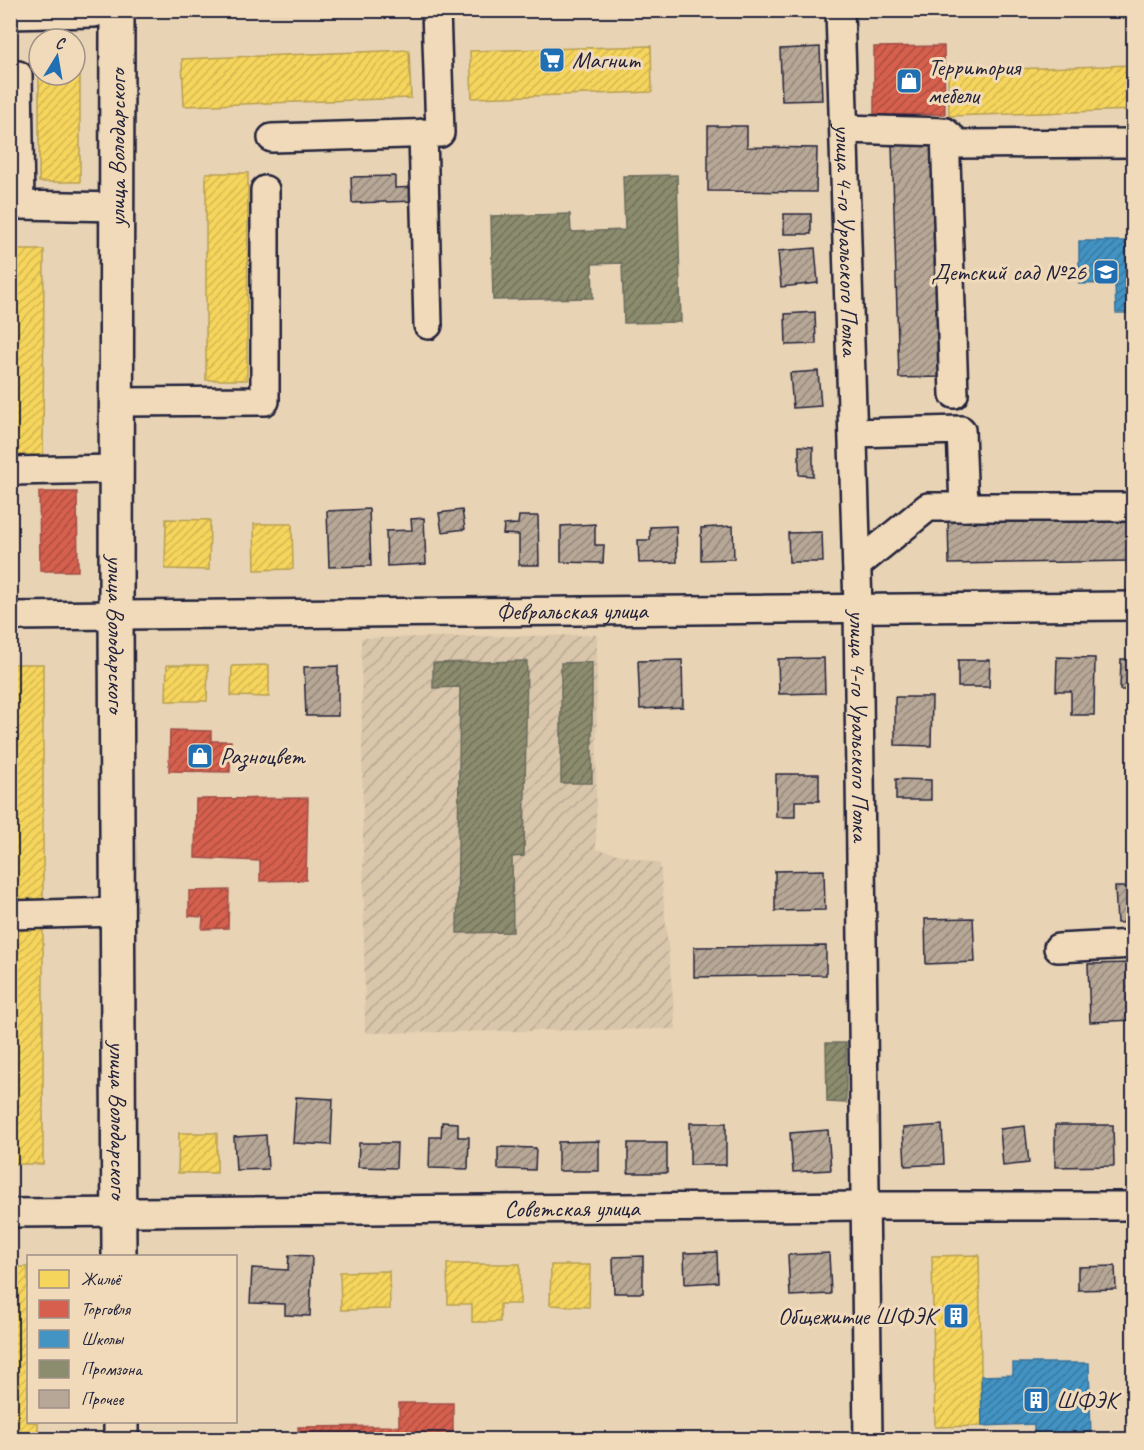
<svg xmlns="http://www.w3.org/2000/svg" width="1144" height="1450" viewBox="0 0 1144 1450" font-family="Caveat,sans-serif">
<defs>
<pattern id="industrial-furrows" width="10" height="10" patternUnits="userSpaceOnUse" patternTransform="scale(1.5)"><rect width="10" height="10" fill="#d9c6ab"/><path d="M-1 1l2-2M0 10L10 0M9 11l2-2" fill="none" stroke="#baaa94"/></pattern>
<pattern id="homes-hatch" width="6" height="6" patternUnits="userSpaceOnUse" patternTransform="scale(1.5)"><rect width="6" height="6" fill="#f6d55c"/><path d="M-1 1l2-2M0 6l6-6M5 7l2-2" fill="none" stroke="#d3b751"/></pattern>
<pattern id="shops-hatch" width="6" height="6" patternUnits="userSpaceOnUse" patternTransform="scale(1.5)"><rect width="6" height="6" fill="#d6604d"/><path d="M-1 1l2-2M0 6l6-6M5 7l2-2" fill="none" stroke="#ad4f41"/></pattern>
<pattern id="schools-hatch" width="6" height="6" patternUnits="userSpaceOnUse" patternTransform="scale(1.5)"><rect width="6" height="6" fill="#4393c3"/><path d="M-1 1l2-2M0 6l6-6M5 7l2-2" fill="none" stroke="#3878a0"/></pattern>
<pattern id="industry-hatch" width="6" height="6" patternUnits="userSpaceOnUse" patternTransform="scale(1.5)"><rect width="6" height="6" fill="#8c8c6e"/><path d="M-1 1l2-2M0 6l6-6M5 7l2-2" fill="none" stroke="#72725c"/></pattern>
<pattern id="building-hatch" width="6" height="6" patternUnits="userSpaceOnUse" patternTransform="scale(1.5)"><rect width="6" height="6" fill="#b7a796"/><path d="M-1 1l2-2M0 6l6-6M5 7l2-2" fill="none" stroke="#94887c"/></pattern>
</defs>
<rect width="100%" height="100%" fill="#e8d3b4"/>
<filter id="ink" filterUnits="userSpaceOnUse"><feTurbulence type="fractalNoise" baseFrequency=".0167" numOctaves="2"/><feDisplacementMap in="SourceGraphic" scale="12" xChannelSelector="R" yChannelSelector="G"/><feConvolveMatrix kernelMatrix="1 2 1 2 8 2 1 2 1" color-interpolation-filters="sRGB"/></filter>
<g filter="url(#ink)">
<path fill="url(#industrial-furrows)" d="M597,635l-1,214 64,15 16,165 -311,4 -4,-395z"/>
<g fill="url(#homes-hatch)" stroke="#b69f52" stroke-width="1.5">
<path d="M651,46l1,46 -180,6 -2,-47z"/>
<path d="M409,50l2,48 -227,8 -2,-47z"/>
<path d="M1134,65v45l-185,6 -1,-45z"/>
<path d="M75,70h5v112h-41v-107h36z"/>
<path d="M206,173h42l-1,207h-41z"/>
<path d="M10,250h34l-1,208 -33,-1z"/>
<path d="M166,519l44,1 -1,50 -44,-1z"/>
<path d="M254,524h38l1,45 -38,1z"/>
<rect x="10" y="664" width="33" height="500"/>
<path d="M167,665h41l-1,36h-41z"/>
<path d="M269,665v32l-38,-1 1,-30z"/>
<path d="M179,1133h38v40h-39z"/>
<path d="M979,1255l3,171 -47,1 -3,-171z"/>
<path d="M447,1264h73v40h-20v18h-28v-18h-24z"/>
<path d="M551,1265h39l-1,42 -39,-2z"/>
<path d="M10,1267h18v155h10v18h-28z"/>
<path d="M389,1271l1,38 -49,1 -1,-38z"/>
</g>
<g fill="url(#shops-hatch)" stroke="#a04d48" stroke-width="1.5">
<path d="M944,46l1,68 -71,1v-68z"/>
<path d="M39,492h38l1,79h-38z"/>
<path d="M170,730l41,1v10h20l-1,31 -61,-1z"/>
<path d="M308,798l-2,82 -46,1v-20l-65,-3 1,-59z"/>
<path d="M229,890l-1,38 -26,1 1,-12 -14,-1v-25z"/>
<path d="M399,1403h54v37h-154l-1,-13 101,-1z"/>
</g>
<g fill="url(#schools-hatch)" stroke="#39719a" stroke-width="1.5">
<path d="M1079,241h47v21h8v51h-18l-1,-30 -36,1z"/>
<path d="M1013,1363h76l2,77h-57v-16l-52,2 -1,-50 32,-1z"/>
</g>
<g fill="url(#industry-hatch)" stroke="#6c6c5f" stroke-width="1.5">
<path d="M677,175l4,147 -57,1 -2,-60 -30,1 1,34 -100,2 -2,-84 79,-2 1,18 54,-2 -2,-54z"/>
<path d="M527,661l-3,195 -12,1 1,75 -56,1 3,-246 -27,1v-25z"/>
<path d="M592,662v121h-31v-120z"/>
<path d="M826,1043h20v60l-19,-1z"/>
</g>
<g fill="url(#building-hatch)" stroke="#22223b" stroke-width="1.5">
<path d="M820,47l2,53 -40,1 -2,-52z"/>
<path d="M708,126h39v21l70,1 -1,44 -108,-1z"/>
<path d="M935,142l6,235 -42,1 -7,-234z"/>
<path d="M395,176v12l22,-1v14l-65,2 -1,-26z"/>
<rect x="784" y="214" width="27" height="20"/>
<path d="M815,248l3,35 -37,4 -3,-36z"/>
<path d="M815,312l1,32 -30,1 -1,-31z"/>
<path d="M818,371l3,35 -28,2 -3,-35z"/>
<path d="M799,446l14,1v29l-14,-1z"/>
<path d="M369,509l2,57 -42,1 -2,-56z"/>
<path d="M462,510l3,19 -23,3 -3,-19z"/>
<path d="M519,516h19l1,49h-20v-30l-16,-1 1,-9 14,-1z"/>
<path d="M1134,517v44l-185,3 -1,-45z"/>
<path d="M424,518l2,46 -39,2 -1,-35 26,-1 -1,-11z"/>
<path d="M595,524v21h9l-1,18 -42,-1v-36z"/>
<path d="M676,526l1,36 -38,1 -1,-23h12v-13z"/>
<path d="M733,526l1,33 -33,1v-32z"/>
<path d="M822,532l1,30h-34l-1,-29z"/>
<path d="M1057,657l38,1 -1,57h-23v-24h-15z"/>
<path d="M824,658l1,35 -46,1 -1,-35z"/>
<path d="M1121,659h13v31h-14z"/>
<path d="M682,660l1,47 -43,2 -2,-48z"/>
<path d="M958,660h32l-1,27h-31z"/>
<path d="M338,666v50h-32l-2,-49z"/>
<path d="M895,697h37l-1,49 -36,-1z"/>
<path d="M776,774h43v27h-24v16h-19z"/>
<path d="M896,779l35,1v20h-35z"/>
<path d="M824,870l1,40 -50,1v-40z"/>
<path d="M1115,887h19v35l-17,1z"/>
<path d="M973,918l2,44 -49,2 -1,-45z"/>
<path d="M826,946v29l-132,2v-30z"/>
<path d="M1132,963l2,57 -44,2 -2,-58z"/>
<path d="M296,1097l37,2 -2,46 -38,-2z"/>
<path d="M442,1122l16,1v14h11l-1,32 -39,-1 1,-31h11z"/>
<rect x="690" y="1123" width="36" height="42"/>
<path d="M942,1125l2,39 -39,2 -2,-38z"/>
<path d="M1055,1125h58l1,41 -59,1z"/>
<path d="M1025,1126l4,37 -26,3 -3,-37z"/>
<path d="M828,1130l3,40 -38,2 -3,-39z"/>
<path d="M266,1135l2,34 -32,1 -2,-33z"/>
<path d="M599,1141v30h-41v-29z"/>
<path d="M359,1143h38l-1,25 -38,-1z"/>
<rect x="628" y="1143" width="39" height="30"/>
<path d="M498,1147l38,1 -1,22 -37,-1z"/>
<path d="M717,1252l1,30 -33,2 -1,-31z"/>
<path d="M829,1253l2,41 -41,2 -2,-41z"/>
<path d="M289,1255l23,1 -2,60 -25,-1v-11l-35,-1 2,-35 36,2z"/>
<path d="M643,1256v37h-29l-1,-36z"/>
<path d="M1115,1266l1,23 -38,1v-23z"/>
</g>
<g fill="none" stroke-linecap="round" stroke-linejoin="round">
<g stroke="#22223b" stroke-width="32">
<g id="minor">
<path id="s1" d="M840,10l18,598 10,832"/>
<path d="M18,75l2,130 97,2"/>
<path d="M844,129l101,3 9,262"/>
<path d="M945,132l14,12 175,-1"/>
<path d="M423,133l5,192"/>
<path d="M272,138l168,-5 -4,-123"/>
<path d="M116,402l149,-1v-211"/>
<path d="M853,433l108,-3 3,77"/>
<path d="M10,471l106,-2"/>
<path d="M857,565l71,-58h206"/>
<path id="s2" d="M10,616l1124,-10"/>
<path d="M10,915l108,-3"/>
<path d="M1058,948l76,-4"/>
<path id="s3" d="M10,1213l855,-7h269"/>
</g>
</g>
<g stroke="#22223b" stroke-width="38">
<g id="major">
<path id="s4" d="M117,10l-1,605 3,641"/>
<path d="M10,12l84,-2"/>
<path d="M121,1422v18"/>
</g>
</g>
<use href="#minor" stroke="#f0dab9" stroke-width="27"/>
<use href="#major" stroke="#f0dab9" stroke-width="33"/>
</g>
</g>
<defs>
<g id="supermarket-square" transform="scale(1.35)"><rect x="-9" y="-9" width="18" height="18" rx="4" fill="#1f6fb2" stroke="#f0dab9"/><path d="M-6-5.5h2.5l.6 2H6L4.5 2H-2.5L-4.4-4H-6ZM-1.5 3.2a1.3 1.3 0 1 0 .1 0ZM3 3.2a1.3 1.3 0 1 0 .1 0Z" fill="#fff"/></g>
<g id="shop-square" transform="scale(1.35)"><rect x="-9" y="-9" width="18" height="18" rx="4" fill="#1f6fb2" stroke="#f0dab9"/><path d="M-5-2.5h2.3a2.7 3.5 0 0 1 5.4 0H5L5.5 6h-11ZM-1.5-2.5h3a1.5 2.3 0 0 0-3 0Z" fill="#fff"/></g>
<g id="school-square" transform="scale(1.35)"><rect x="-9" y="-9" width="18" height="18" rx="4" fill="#1f6fb2" stroke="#f0dab9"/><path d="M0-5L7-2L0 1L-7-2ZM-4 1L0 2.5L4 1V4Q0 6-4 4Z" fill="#fff"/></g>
<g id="building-square" transform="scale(1.35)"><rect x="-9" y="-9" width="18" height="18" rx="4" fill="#1f6fb2" stroke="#f0dab9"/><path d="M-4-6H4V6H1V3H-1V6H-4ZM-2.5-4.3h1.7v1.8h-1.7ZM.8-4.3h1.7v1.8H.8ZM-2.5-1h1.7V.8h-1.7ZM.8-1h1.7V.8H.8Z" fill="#fff"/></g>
</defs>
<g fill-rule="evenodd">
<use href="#supermarket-square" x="552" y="60"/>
<use href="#shop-square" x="909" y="81"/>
<use href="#school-square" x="1106" y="272"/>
<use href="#shop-square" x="200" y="756"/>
<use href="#building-square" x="956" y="1316"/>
<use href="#building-square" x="1036" y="1400"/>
</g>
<g text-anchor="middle" stroke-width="6" stroke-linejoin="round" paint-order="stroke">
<g font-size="24" fill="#22223b" stroke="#f0dab9" text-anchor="start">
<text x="572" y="68">Магнит</text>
<text x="928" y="75">Территория<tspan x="928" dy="28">мебели</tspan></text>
<text x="1086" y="280" text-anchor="end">Детский сад №26</text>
<text x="220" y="764">Разноцвет</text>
<text x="936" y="1324" text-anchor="end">Общежитие ШФЭК</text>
<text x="1056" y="1408">ШФЭК</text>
</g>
<g font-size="24" fill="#22223b" stroke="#f0dab9">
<text transform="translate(117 148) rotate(-90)" y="8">улица Володарского</text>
<text dy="8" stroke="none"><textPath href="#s1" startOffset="230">улица 4-го Уральского Полка</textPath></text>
<text dy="8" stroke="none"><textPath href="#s2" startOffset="562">Февральская улица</textPath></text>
<text dy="8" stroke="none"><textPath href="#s4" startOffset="624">улица Володарского</textPath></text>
<text dy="8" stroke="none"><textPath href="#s1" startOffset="716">улица 4-го Уральского Полка</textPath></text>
<text dy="8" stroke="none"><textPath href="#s4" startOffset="1110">улица Володарского</textPath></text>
<text dy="8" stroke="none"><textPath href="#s3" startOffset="562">Советская улица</textPath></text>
</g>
</g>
<rect width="1144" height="1450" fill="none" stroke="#f0dab9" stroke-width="36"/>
<rect x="18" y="18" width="1108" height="1414" fill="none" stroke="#22223b" stroke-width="2" filter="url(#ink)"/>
<rect x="27" y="1255" width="210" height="168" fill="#f0dab9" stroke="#9e9087" stroke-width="1.5"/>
<rect x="39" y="1270" width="30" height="18" fill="#f6d55c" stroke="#9e9087" stroke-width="1.5"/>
<text x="81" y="1285" font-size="18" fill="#22223b">Жильё</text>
<rect x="39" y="1300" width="30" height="18" fill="#d6604d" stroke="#9e9087" stroke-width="1.5"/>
<text x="81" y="1315" font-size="18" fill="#22223b">Торговля</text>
<rect x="39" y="1330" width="30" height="18" fill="#4393c3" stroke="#9e9087" stroke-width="1.5"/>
<text x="81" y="1345" font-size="18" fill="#22223b">Школы</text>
<rect x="39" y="1360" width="30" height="18" fill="#8c8c6e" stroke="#9e9087" stroke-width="1.5"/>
<text x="81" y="1375" font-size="18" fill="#22223b">Промзона</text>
<rect x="39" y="1390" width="30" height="18" fill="#b7a796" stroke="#9e9087" stroke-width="1.5"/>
<text x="81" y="1405" font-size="18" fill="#22223b">Прочее</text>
<g transform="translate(57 57) rotate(11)"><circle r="28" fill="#f0dab9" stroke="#9e9087" stroke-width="1.5"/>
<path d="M0-4.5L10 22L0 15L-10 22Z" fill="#1f6fb2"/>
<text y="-9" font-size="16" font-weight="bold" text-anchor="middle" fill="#22223b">С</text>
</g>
</svg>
